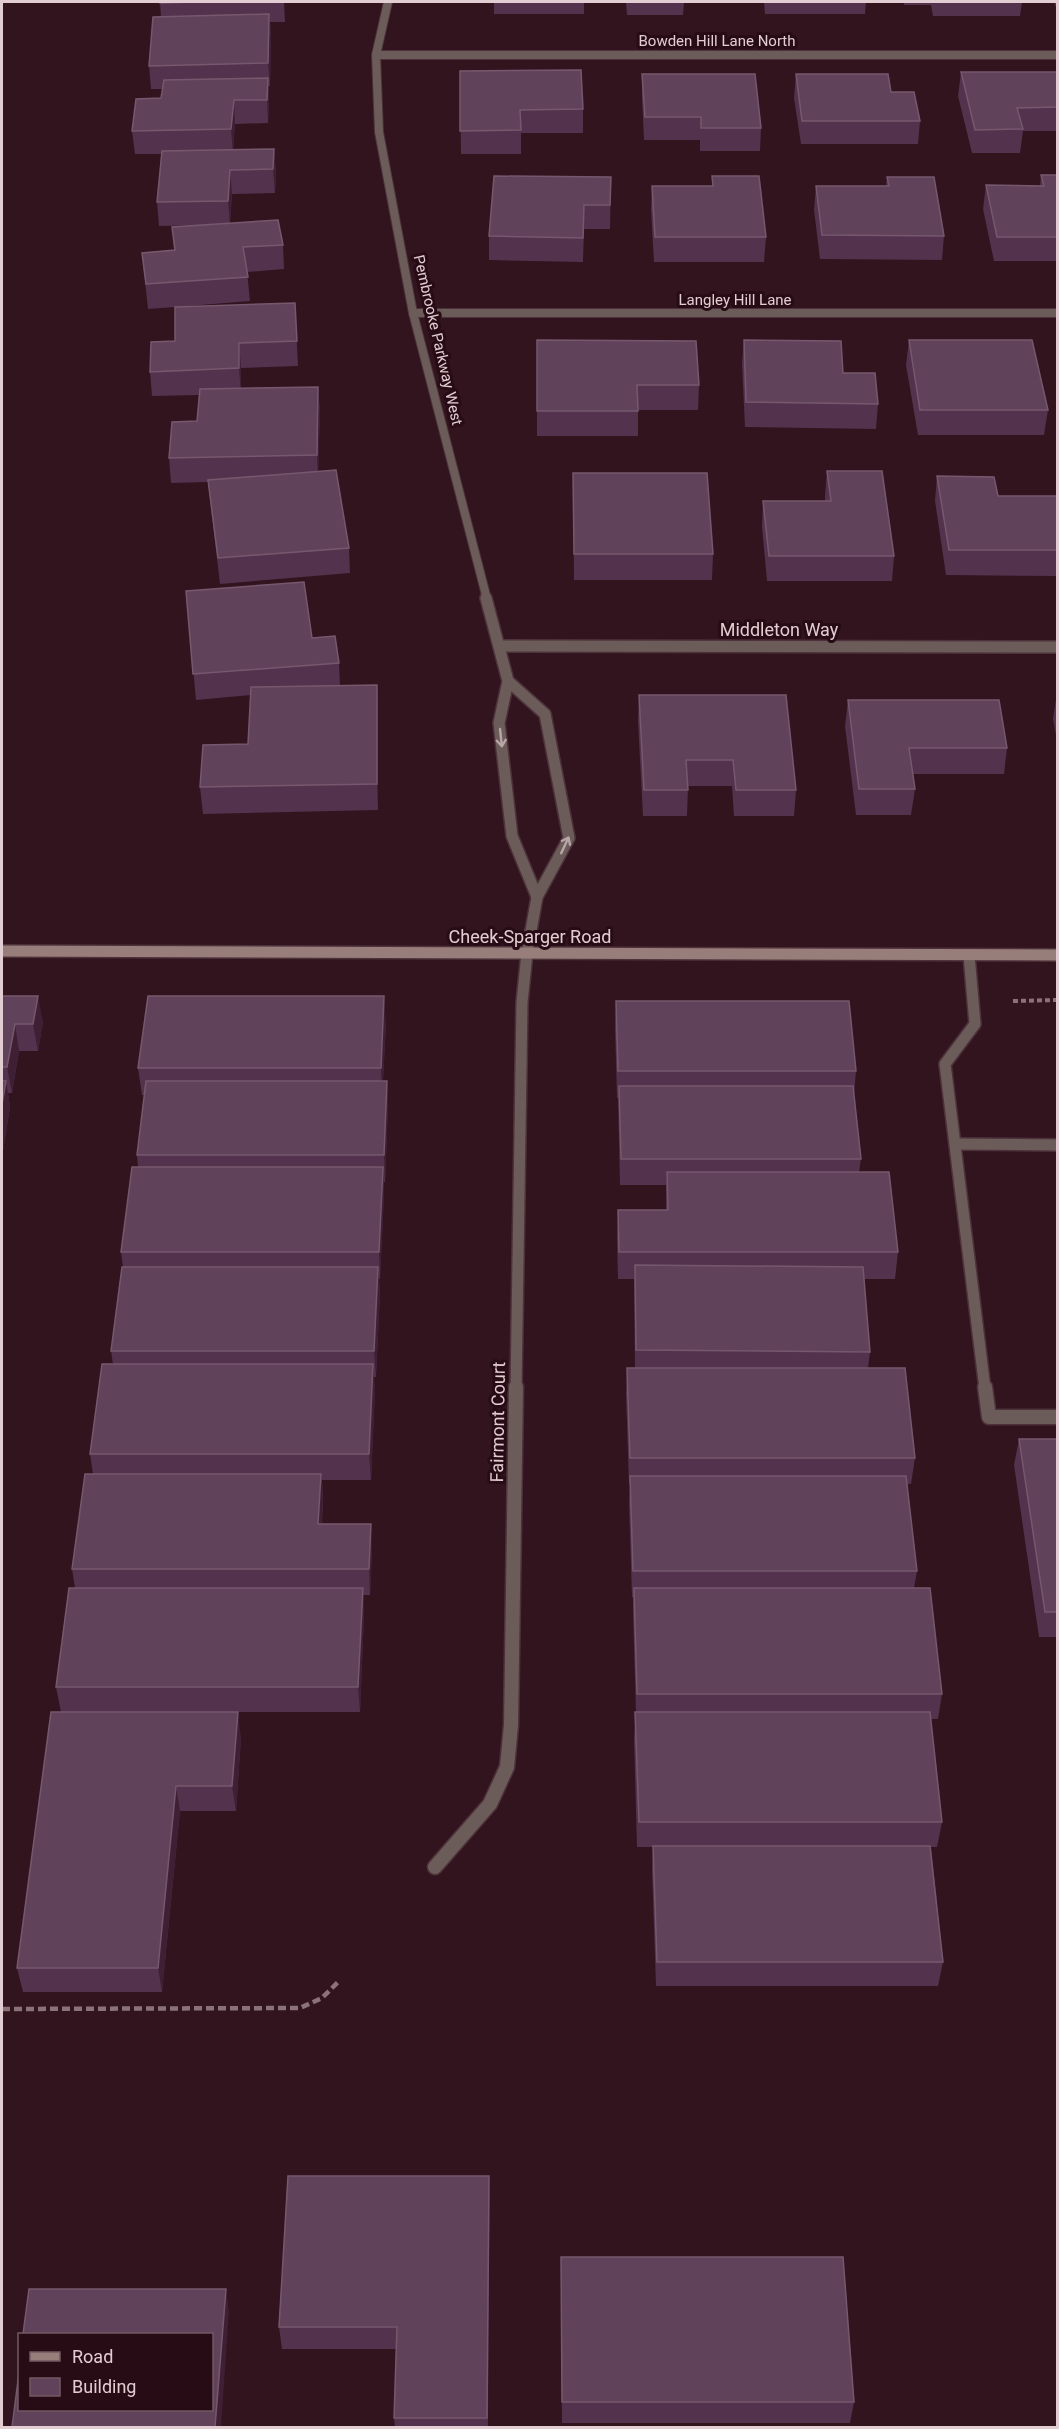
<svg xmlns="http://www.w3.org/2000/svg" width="1059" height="2429" viewBox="0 0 1059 2429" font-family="Roboto,sans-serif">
<rect width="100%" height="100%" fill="#31141e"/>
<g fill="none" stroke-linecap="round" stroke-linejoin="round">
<g stroke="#4d323b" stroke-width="14">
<g id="service-far1">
<path d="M969,955l6,69 -30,40 40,325"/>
<path d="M956,1144l102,1"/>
</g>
</g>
<g stroke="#4d323b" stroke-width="17">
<path id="service" d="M985,1387l4,30h69"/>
</g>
<g stroke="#4d323b" stroke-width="10">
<g id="minor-far2">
<path d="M388,2l-12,53 3,77 34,181 74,286"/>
<path d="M376,55h682"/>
<path d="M413,313h645"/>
</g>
</g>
<g stroke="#4d323b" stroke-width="14">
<g id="minor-far1">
<path d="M486,598l22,83 -9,42 13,113 25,61"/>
<path d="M500,646l558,1"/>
<path d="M508,681l37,33 24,124 -32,59 -10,56 -5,49 -6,387"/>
</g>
</g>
<g stroke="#4d323b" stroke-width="17">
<path id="minor" d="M435,1867l55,-63 17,-37 4,-42 5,-338"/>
</g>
<g stroke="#4d323b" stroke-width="14">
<path id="secondary" d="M2,951l1056,4"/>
</g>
<path stroke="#8b7279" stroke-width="4" stroke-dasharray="5 3" stroke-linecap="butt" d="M1013,1001l45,-1"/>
<path stroke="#8b7279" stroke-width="4.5" stroke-dasharray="8 4" stroke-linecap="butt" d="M2,2009l298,-1 22,-10 17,-17"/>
<use href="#service-far1" stroke="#6c5c59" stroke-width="11"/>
<use href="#service" stroke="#6c5c59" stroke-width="14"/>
<use href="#minor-far2" stroke="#6c5c59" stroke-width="8"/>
<use href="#minor-far1" stroke="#6c5c59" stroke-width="11"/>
<use href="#minor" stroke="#6c5c59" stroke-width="14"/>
<use href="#secondary" stroke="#987e7a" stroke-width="11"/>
</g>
<g fill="#52324d">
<path d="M160,2h124l1,20h-15l1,15 -1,49h-2l1,15 -1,22 -33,1 -2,26 41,-1 2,24 -1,20 -43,1 -2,29 53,22 1,24 -37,3 3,29 -74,6 119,-4 3,63 -57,2v20l77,-1 2,25 -2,60 31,76 1,25 -130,11 -12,-102 -37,1 -2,-25 28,-37 2,-26 -47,1 -2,-24 25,-31v-34l-27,2 -6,-56 32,-3 -2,-23 31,-2 -44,1 -2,-24 5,-48h-27l-3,-23 29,-33 2,-9h-12l-2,-23 12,-49z"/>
<rect x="494" y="2" width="90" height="12"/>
<path d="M626,2h104h-46l-1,13h-56z"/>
<path d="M764,2h102l-1,12h-100z"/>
<path d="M904,2h118l-2,14h-87l-2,-11h-27z"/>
<path d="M1054,2h4v11z"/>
<path d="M460,71l123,38v24h-62v21h-60z"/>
<path d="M961,72h97v59h-35l-3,22h-48l-14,-57z"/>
<path d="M642,74l119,54 -1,23h-60v-11h-56l-2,-43z"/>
<path d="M796,74l95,18 29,29 -2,23h-117l-7,-46z"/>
<path d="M1041,175h17v86h-64l-11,-52 3,-24 54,1z"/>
<path d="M712,176l54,61 -2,25h-110l-3,-52 1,-24h60z"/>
<path d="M611,177l-1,52h-26l-1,33 -94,-2v-24z"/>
<path d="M887,177l57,59 -2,24 -122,-1 -6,-49 2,-24h70z"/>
<path d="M537,340l162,45 -1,25h-60v26h-101z"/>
<path d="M744,340l99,33 35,31 -2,25 -131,-2 -3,-63z"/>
<path d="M909,340l139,70 -4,25h-126l-12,-70z"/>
<path d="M827,471l67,85 -2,25h-125l-5,-54 1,-26h62v-5z"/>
<path d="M573,473l140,81 -1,26h-138z"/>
<path d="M937,476l61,20h60v80l-112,-1 -11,-74z"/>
<path d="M186,591l126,47 27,25 1,23 38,25v99l-175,4 -3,-27 48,-43 3,-49 -55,5z"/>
<path d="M1057,693h1v53l-5,-27z"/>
<path d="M639,695l157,95 -2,26h-60l-2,-30h-44l-1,30h-44l-5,-95z"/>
<path d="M848,700l159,48 -3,26h-92l3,15 -4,26h-55l-11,-89z"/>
<path d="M2,996l41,26 -5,29h-19l-7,42h-4l2,14 -8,50z"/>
<path d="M616,1001l240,70 -2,24 7,64 -2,13 39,80 -3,27h-31l6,73 -2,16 47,90 -4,26h-4l10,87 -3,17 28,106 -4,25h-8l12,103 -5,25h-6l12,115 -5,24h-282l-4,-116 1,-23h-16l-3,-109 2,-26 -3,-98v-17h-1l-3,-95 1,-18h-1l-3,-90 1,-26h8l-1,-89h-16l-1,-42 1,-27h48v-25h-46l-2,-87h-1l-2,-71z"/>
<path d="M386,1023l-3,58h4l1,26 -3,75h-1v12l-4,85h-1l1,14 -4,84h-2l1,13 -4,90h-49l1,20 -1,24 50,26 -2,45h-7l1,19 -4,98h-299l-5,-25 19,-99 -3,-19 21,-95 -3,-20 23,-90 -2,-13 12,-84 -2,-15 17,-85 -1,-12 8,-60h-3l-4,-27z"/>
<path d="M1019,1439h39v198h-19l-25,-172z"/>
<path d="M51,1712l190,26 -5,73h-56l-18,181h-139l-6,-24z"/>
<path d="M489,2176l-1,251h-93l-1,-9 2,-69h-114l-3,-22z"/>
<path d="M561,2257l293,145 -4,21h-288z"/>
</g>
<g fill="#3e1f34">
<path d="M269,14l2,23 -1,49 -2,-23z"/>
<path d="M268,78l1,23 -1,22 -1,-23z"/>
<path d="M234,100l1,24 -2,29 -2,-24z"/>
<path d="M274,149l2,24 -1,20 -2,-24z"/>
<path d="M230,170l2,24 -2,31 -2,-24z"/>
<path d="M239,343l2,25v25l-2,-25z"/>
<path d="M318,387l2,25 -2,68 -1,-25z"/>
<path d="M377,685l1,26v99l-1,-26z"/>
<path d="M38,996l5,26 -5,29 -5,-27z"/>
<path d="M384,996l2,27 -4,72 -1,-27z"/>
<path d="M15,1024l4,27 -7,42 -5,-26z"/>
<path d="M6,1081l4,26 -8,50v-53z"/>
<path d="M387,1081l1,26 -3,75 -1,-27z"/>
<path d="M383,1167l1,27 -4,85 -1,-27z"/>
<path d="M2,1187l1,10 -1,11z"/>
<path d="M378,1267l2,26 -4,84 -2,-26z"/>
<path d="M373,1364l2,26 -4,90 -2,-26z"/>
<path d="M321,1474l2,26 -3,50 -2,-26z"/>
<path d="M371,1524l1,26 -2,45 -1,-26z"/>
<path d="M363,1588l1,26 -4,98 -2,-25z"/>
<path d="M238,1712l3,26 -5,73 -4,-25z"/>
<path d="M176,1786l4,25 -18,181 -4,-24z"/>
<path d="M489,2176l1,23 -3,228v-9z"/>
<path d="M226,2289l3,22 -8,116h-6z"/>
</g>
<g fill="#61425b" stroke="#76586e" stroke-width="1.5">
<path d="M160,2h41l-41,1z"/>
<path d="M269,14l-1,49 -119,3 4,-49z"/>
<path d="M581,70l2,39 -63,1 1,20 -61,1v-60z"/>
<path d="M961,72h97v35l-41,1 6,21 -48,1z"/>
<path d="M642,74h113l6,54h-60v-11h-56z"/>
<path d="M796,74h92l3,18h23l6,29h-118z"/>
<path d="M268,78l-1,22h-33l-3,29 -99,2 4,-32 25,-1 3,-18z"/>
<path d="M274,149l-1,20 -43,1 -2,31 -71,1 5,-51z"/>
<path d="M1041,175h17v62h-61l-11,-52 58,1z"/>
<path d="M494,176l117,1 -1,28h-26l-1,33 -94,-2z"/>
<path d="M712,176h47l7,61h-111l-3,-51h61z"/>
<path d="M887,177h47l10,59 -122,-1 -6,-49h73z"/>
<path d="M278,220l5,25 -40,2 5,30 -102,7 -4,-31 33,-3 -3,-23z"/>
<path d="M295,303l2,38 -58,2v25l-89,4 1,-30 24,-1v-34z"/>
<path d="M537,340l159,1 3,44h-62l1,26h-101z"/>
<path d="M744,340l97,1 2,32h32l3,31 -132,-2z"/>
<path d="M909,340h123l16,70h-128z"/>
<path d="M318,387l-1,68 -148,3 3,-36 25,-1 3,-32z"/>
<path d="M336,470l13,78 -131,10 -10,-78z"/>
<path d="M827,471h55l12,85h-125l-6,-55h68z"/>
<path d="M573,473h134l6,81h-139z"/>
<path d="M937,476l57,1 4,19h60v54h-109z"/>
<path d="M304,582l8,56 23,-2 4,27 -146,11 -7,-83z"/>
<path d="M377,685v99l-177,3 3,-42 45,-1 3,-57z"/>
<path d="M639,695h147l10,95h-60l-3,-30h-47l2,30h-44z"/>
<path d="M848,700h151l8,48h-98l6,41h-56z"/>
<path d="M2,996h36l-5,28h-18l-8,43h-5z"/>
<path d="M148,996h236l-3,72h-243z"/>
<path d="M616,1001h233l7,70h-238z"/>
<path d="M2,1081h4l-4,23z"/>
<path d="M146,1081h241l-3,74h-247z"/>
<path d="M619,1086h234l8,73h-240z"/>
<path d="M132,1167h251l-4,85h-258z"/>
<path d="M667,1172h222l9,80h-279l-1,-42h50z"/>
<path d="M635,1265l228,2 7,85 -234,-2z"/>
<path d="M122,1267h256l-4,84h-263z"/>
<path d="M102,1364h271l-4,90h-279z"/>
<path d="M627,1368h278l10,90h-285z"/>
<path d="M1019,1439h39v173h-13z"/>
<path d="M85,1474h236l-3,50h53l-2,45h-297z"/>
<path d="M630,1476h276l11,95h-284z"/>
<path d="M69,1588h294l-5,99h-302z"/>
<path d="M634,1588h296l12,106h-305z"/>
<path d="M51,1712h187l-6,74h-56l-18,182h-141z"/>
<path d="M635,1712h295l12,110h-303z"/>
<path d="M653,1846h277l13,116h-286z"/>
<path d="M288,2176h201l-2,242h-93l3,-91h-118z"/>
<path d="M561,2257h282l11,145h-292z"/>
<path d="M29,2289h197l-11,138h-203l8,-62v44h192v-75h-189z"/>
</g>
<defs><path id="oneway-shaft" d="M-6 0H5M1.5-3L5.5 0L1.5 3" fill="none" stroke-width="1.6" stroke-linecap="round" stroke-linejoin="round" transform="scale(1.5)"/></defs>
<g stroke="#b9a5a8">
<use href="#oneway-shaft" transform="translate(501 738) rotate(84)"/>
<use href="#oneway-shaft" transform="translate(565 845) rotate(-65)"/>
</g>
<g text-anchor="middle" stroke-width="6" stroke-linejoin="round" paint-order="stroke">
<g font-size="15" fill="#e2cdd2" stroke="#270b15">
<text x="717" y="46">Bowden Hill Lane North</text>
<text x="735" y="305">Langley Hill Lane</text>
<text transform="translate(438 340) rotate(77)" y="5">Pembrooke Parkway West</text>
</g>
<g font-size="18" fill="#e2cdd2" stroke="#270b15">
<text x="779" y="636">Middleton Way</text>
<text x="530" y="943">Cheek-Sparger Road</text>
<text transform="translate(498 1422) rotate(-89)" y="6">Fairmont Court</text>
</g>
</g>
<rect width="1059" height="2429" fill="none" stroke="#e2cdd2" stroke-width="6"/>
<rect x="18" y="2333" width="195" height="78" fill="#270b15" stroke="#725961" stroke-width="1.5"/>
<rect x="30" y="2352" width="30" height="9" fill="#987e7a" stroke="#725961" stroke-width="1.5"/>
<text x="72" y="2363" font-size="18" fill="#e2cdd2">Road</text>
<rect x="30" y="2378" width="30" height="18" fill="#61425b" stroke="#725961" stroke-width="1.5"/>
<text x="72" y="2393" font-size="18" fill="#e2cdd2">Building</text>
</svg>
